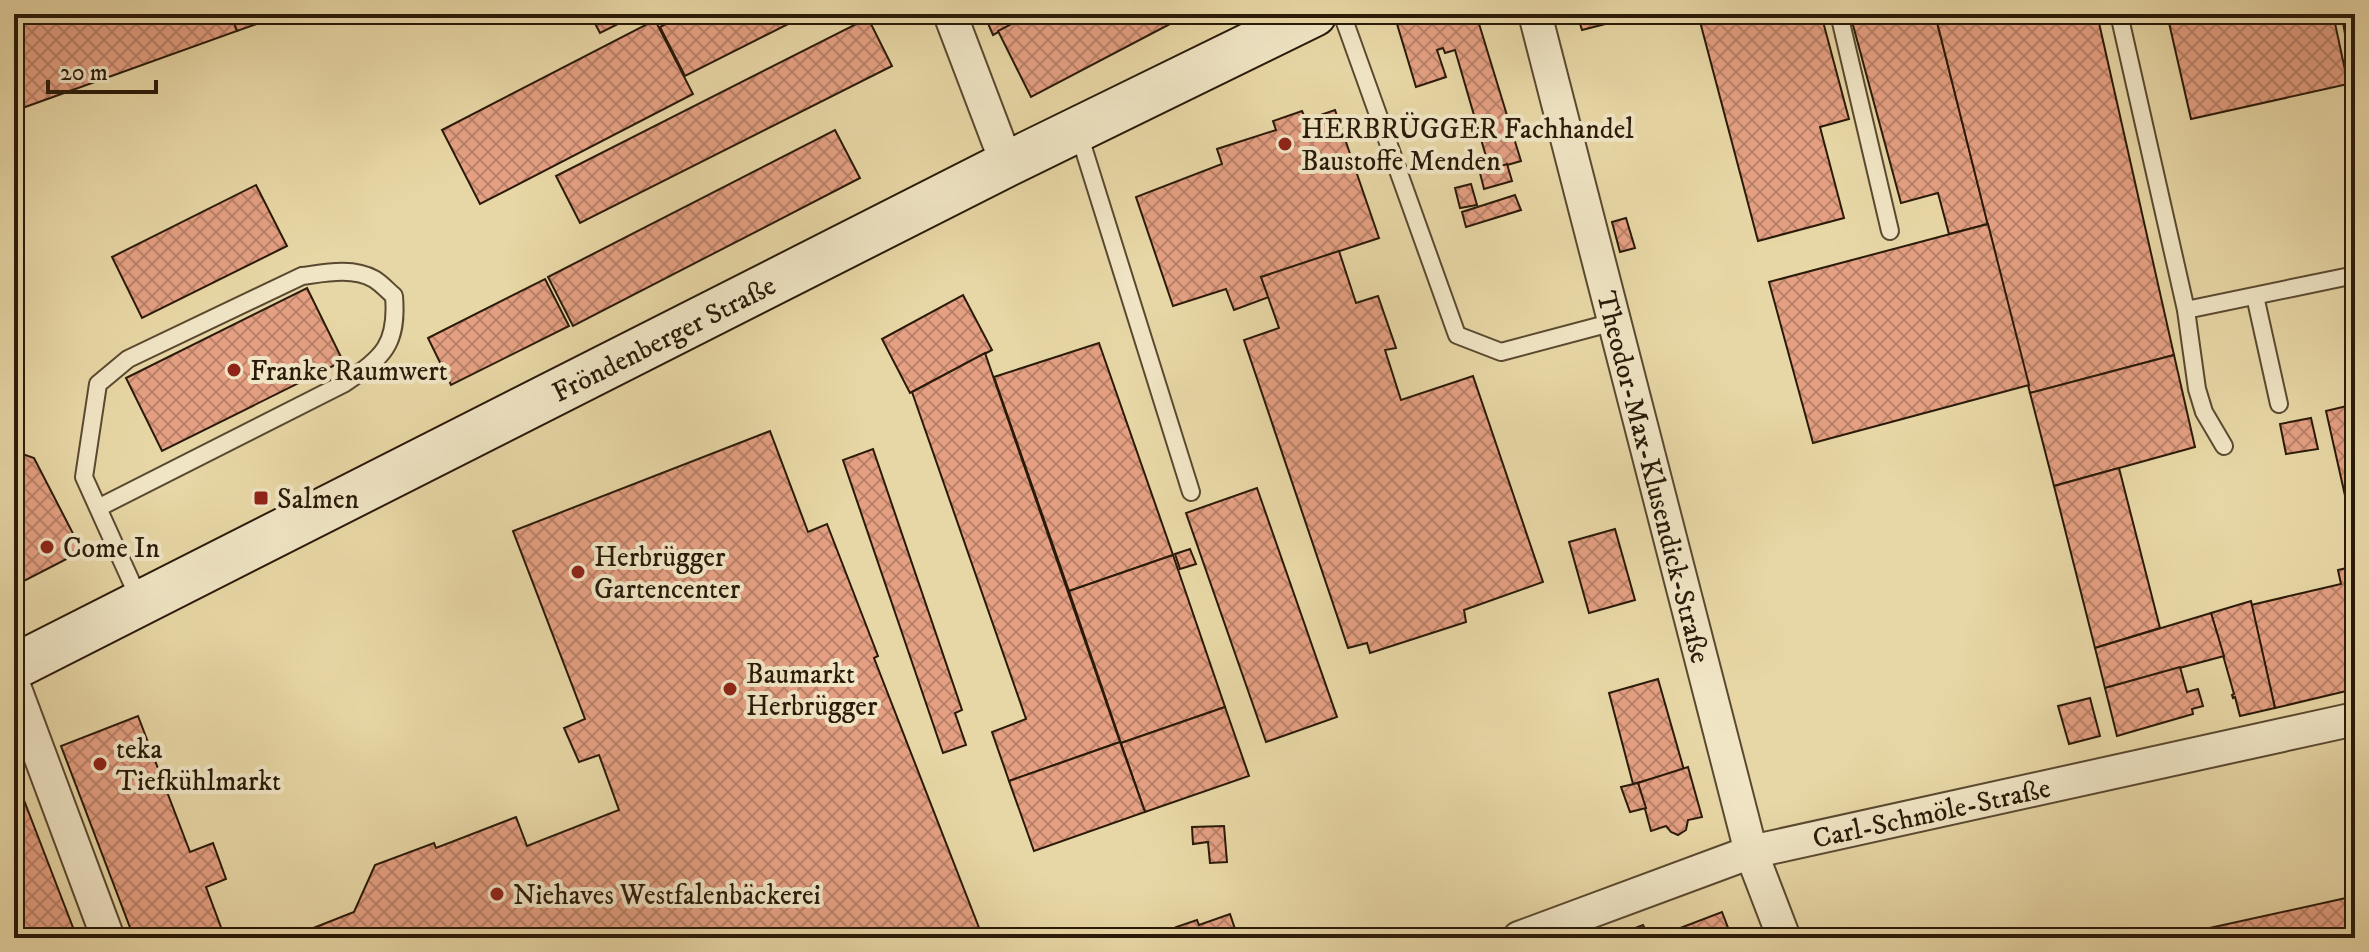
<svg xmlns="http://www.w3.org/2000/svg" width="2369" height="952" viewBox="0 0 2369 952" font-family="'IM FELL DW Pica',serif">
<defs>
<pattern id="building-cross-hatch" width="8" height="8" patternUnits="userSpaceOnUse" patternTransform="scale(2)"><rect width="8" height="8" fill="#e5a083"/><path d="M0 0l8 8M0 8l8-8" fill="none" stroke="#ba8269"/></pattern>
</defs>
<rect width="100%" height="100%" fill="#e8d7a6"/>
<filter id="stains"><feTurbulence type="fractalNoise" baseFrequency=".0025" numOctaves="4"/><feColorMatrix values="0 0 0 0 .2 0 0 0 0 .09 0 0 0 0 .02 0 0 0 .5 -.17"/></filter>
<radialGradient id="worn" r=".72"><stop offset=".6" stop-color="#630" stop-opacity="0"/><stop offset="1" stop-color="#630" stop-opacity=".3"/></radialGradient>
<g fill="url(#building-cross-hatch)" stroke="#2a1a09" stroke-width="2">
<path d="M14,14h217l6,17 -223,80z"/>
<path d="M231,14h54l-48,17z"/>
<path d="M590,14h48l-38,19z"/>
<path d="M685,14h123l-123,62 -25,-49z"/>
<path d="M984,14h47l-38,21z"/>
<path d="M1031,14h158l-158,83 -33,-66z"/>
<path d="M1394,14h82l45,147 -31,9 -35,-120 -10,3 -2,-5 -6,2 9,27 -30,10z"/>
<path d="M1577,14h38l2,7 -35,9z"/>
<path d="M1698,14h123l28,105 -29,8 24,91 -86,23z"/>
<path d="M1850,14h85l53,210 -39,10 -11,-41 -37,10z"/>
<path d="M1935,14h162l77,341 -144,38z"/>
<path d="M2167,14h166l15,70 -157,35z"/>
<path d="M2355,14v18l-10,2 -3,-18z"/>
<path d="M868,18l24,48 -312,157 -24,-47z"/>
<path d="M655,20l38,74 -213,110 -38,-74z"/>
<path d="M1335,110l44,128 -118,39 8,20 -35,13 -8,-21 -53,17 -37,-109 86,-33 -5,-15 59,-19 -3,-9 29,-10 4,9z"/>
<path d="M835,130l25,48 -287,148 -25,-49z"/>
<path d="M1507,164l5,17 -28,8 -4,-16z"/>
<path d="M1471,184l6,21 -17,3 -5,-20z"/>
<path d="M256,185l31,61 -145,72 -30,-61z"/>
<path d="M1515,195l6,15 -55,17 -4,-15z"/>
<path d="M1626,218l9,30 -15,4 -8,-30z"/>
<path d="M1988,224l41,161 -216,58 -44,-161z"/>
<path d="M1339,251l17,52 22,-7 18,52 -11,2 16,50 72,-24 70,206 -79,28 2,12 -96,31 -3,-10 -19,5 -104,-308 35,-12 -18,-51z"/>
<path d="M545,279l24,47 -118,59 -23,-47z"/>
<path d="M307,288l36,73 -181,90 -36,-73z"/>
<path d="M963,295l29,55 -82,43 -28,-54z"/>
<path d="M1099,343l74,212 -104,36 -75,-214z"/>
<path d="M985,353l135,389 -111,39 -17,-49 34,-13 -114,-327z"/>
<path d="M2174,355l21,92 -141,39 -24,-93z"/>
<path d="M2355,404v136l-29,-129z"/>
<path d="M2311,418l7,31 -32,5 -6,-30z"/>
<path d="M770,431l38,101 19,-8 51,132 -4,2 109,280h-695l66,-26 21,-47 59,-22 2,5 80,-31 11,29 92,-36 -20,-55 -20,7 -15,-34 21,-9 -72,-188z"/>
<path d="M873,449l89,261 -7,3 11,32 -23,8 -100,-293z"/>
<path d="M14,451l20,7 48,93 -58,30 -10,-21z"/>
<path d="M2119,468l41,160 -65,20 -41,-162z"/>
<path d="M1257,488l80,229 -71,25 -80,-229z"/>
<path d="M1615,529l20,71 -46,13 -20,-71z"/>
<path d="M1190,549l6,15 -16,5 -5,-15z"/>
<path d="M1173,555l52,152 -104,36 -52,-152z"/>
<path d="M2355,566v123l-80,19 -24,-103 90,-21 -3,-14z"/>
<path d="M2251,601l24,107 -35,8 -5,-19 -2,1 -1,-3 2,-1 -23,-81z"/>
<path d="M2211,613l13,43 -119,32 -10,-40z"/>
<path d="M2180,667l7,25 11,-3 5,17 -11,3 1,5 -76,22 -12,-48z"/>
<path d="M1658,679l26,91 -51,14 -24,-91z"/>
<path d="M2090,698l10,38 -31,8 -11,-38z"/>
<path d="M1225,707l24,69 -104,36 -24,-69z"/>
<path d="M138,716l52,136 23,-9 13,36 -20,8 19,51h-91l-73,-192z"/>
<path d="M1120,742l25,70 -111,39 -25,-70z"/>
<path d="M1688,767l14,50 -14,3 -2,10 -8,5 -7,-3 -5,-6 -15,5 -13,-48z"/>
<path d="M17,782l60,156h-63v-155z"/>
<path d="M1638,783l8,25 -16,4 -9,-25z"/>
<path d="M1224,826l3,36 -17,1 -2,-21 -15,2 -1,-17z"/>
<path d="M2355,896v42h-191z"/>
<path d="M1722,912l10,26h-78z"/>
<path d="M1230,914l8,24h-58l-4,-11 21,-7 2,5z"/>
<path d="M1643,925l6,13h-40z"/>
</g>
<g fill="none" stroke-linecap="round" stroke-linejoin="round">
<g stroke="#5a4930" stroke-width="20">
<g id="service">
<path d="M1342,14l115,321 44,17 113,-30"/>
<path d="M1839,14l51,217"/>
<path d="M2119,14l67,296 11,79 7,23 20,34"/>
<path d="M1078,131l113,361"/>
<path d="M2255,296l24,108"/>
<path d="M2186,310l169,-35"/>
<path d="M98,508l247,-125c38,-26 53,-38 49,-87 -6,-5 -13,-13 -20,-17 -22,-12 -49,-6 -72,-3l-174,83 -30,25 -14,93 56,124"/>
</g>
</g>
<g stroke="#5a4930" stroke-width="36">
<g id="minor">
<path d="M950,14l57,150"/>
<path id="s1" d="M1535,14l216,838 33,86"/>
<path d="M14,686l94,252"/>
<path id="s2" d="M1519,938l232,-86 604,-133"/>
</g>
</g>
<g stroke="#2a1a09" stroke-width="48">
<g id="secondary">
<path id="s3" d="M14,667l993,-503 307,-150"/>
</g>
</g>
<use href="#service" stroke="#f0e5c5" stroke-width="16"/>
<use href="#minor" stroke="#f0e5c5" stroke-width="32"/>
<use href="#secondary" stroke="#f0e5c5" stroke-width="44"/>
</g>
<g fill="#8f2418" stroke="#f0e5c5" stroke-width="3">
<circle cx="1285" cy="144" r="8"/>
<circle cx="234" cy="370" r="8"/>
<rect x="253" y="490" width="16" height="16" rx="4"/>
<circle cx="47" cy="547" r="8"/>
<circle cx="578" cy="572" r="8"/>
<circle cx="730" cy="689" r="8"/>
<circle cx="100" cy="764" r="8"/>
<circle cx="497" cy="894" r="8"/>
</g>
<g text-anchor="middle" stroke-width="8" stroke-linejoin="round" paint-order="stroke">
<g font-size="28" fill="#2a1a09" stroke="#f0e5c5" text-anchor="start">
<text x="1301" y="138">HERBRÜGGER Fachhandel<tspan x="1301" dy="32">Baustoffe Menden</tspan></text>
<text x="250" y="380">Franke Raumwert</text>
<text x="277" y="508">Salmen</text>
<text x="63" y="557">Come In</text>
<text x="594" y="566">Herbrügger<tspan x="594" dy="32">Gartencenter</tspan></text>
<text x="746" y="683">Baumarkt<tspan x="746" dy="32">Herbrügger</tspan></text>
<text x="116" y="758">teka<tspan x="116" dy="32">Tiefkühlmarkt</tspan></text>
<text x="513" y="904">Niehaves Westfalenbäckerei</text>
</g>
<g font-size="28" fill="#2a1a09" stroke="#f0e5c5">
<text dy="10" stroke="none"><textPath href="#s3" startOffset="728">Fröndenberger Straße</textPath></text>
<text dy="10" stroke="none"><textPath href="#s1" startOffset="478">Theodor-Max-Klusendick-Straße</textPath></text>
<text dy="10" stroke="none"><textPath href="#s2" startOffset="432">Carl-Schmöle-Straße</textPath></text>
</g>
</g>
<rect width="2369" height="952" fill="none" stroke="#e8d7a6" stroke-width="48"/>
<rect x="16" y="16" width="2337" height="920" fill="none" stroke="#2a1a09" stroke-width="4"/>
<rect x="24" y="24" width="2321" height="904" fill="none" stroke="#2a1a09" stroke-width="2"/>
<path d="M48 80v12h108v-12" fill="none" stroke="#2a1a09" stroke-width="4"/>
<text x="60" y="80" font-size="24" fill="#2a1a09" stroke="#f0e5c5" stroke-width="6" paint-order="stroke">20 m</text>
<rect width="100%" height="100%" filter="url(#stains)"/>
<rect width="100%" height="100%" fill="url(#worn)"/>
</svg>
